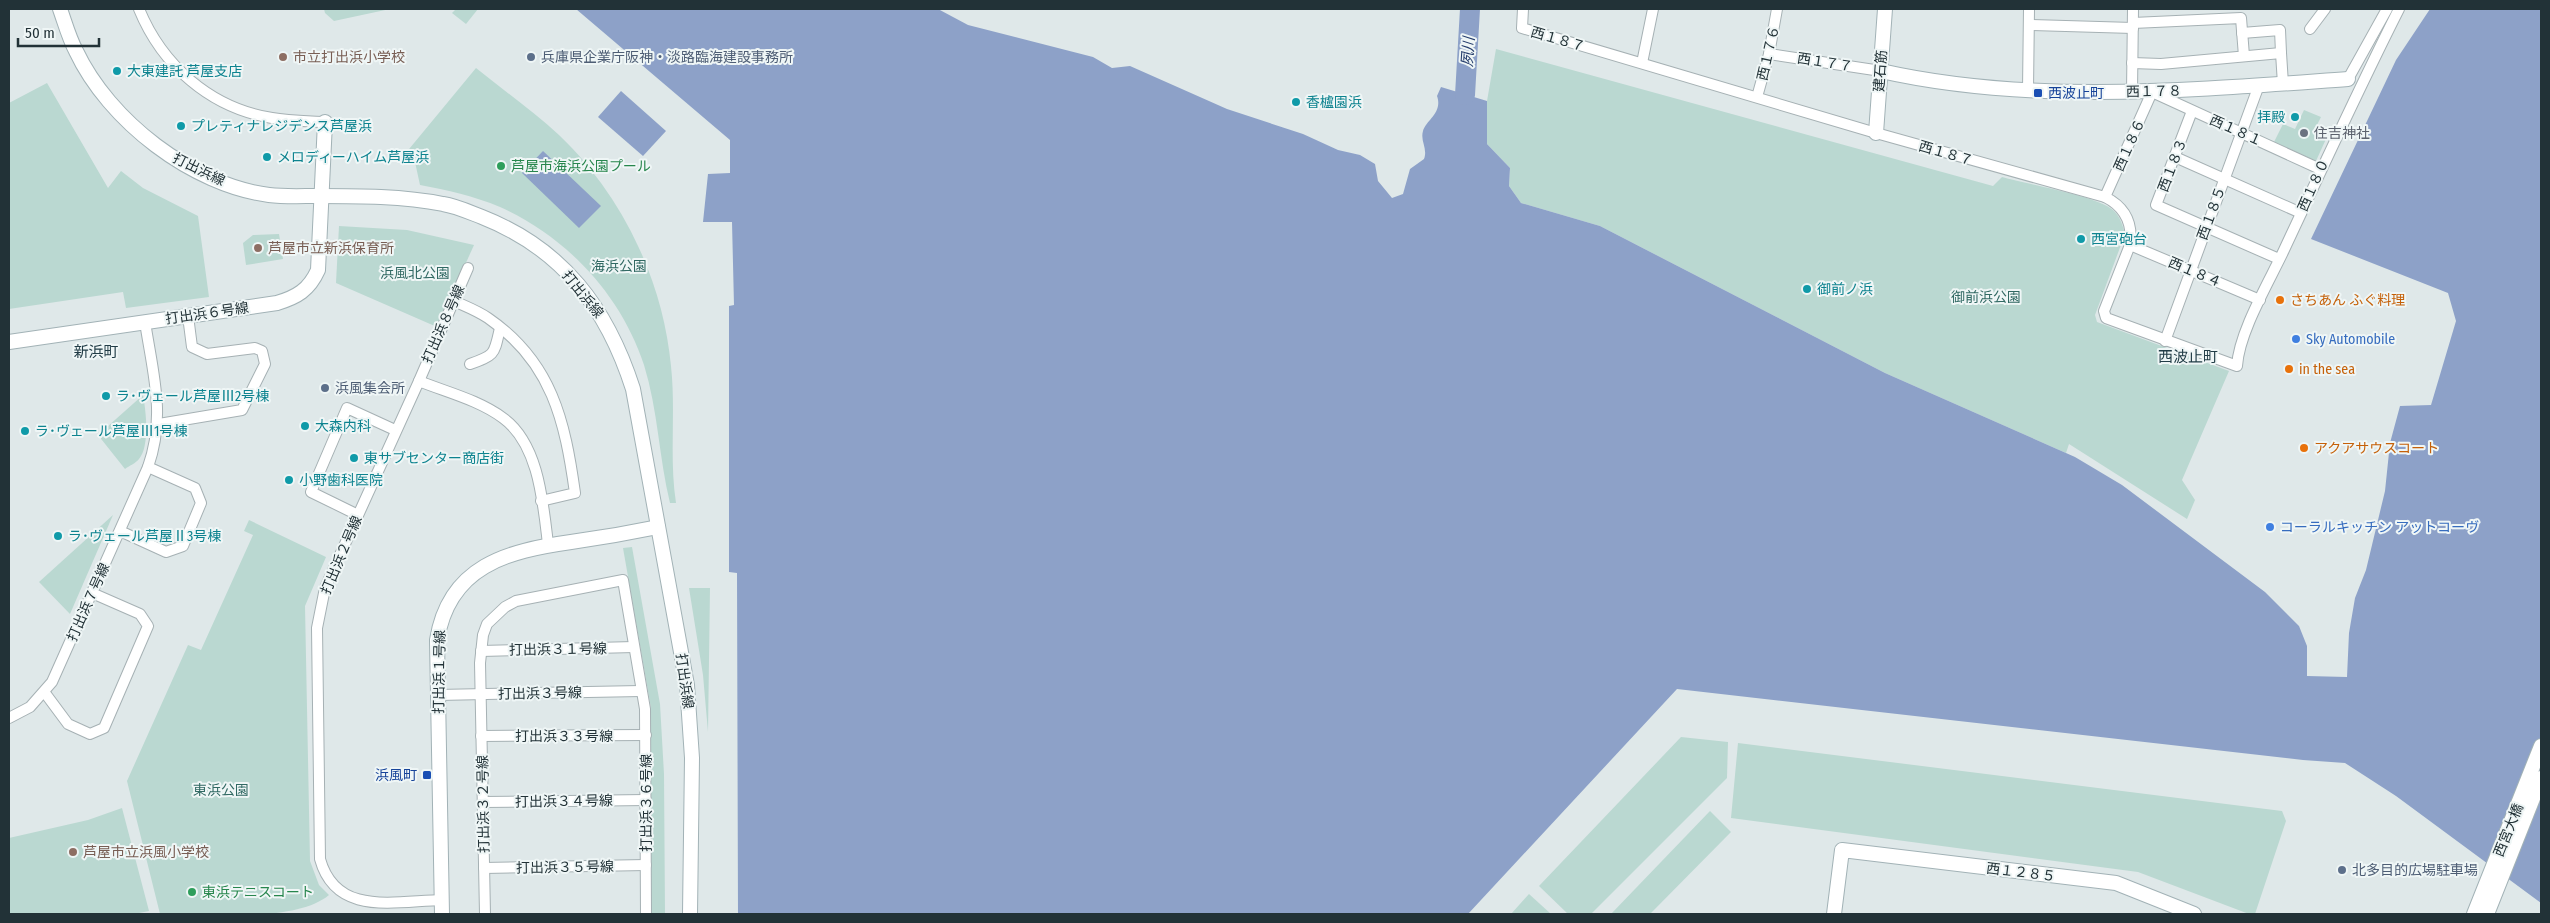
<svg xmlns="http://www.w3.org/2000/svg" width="2550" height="923" viewBox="0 0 2550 923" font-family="'Fira Sans Condensed','Noto Sans JP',sans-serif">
<rect width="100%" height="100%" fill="#dfe8e9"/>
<g fill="#bad8d1">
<path d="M324,9h66l-56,12 -9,-8z"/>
<path d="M456,9h22l-12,15 -14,-11z"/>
<path d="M1496,49l497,137 9,-9c24,7 95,19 111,33 7,6 10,16 12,24l-30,81 2,7 132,49 -47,109 13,20 -8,19 -118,-75 -3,9 -181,-80 -285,-147 -79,-23 -12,-17 1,-18 -23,-24v-43z"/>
<path d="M476,68c27,22 57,43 83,67 63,60 104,145 112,231 5,46 -2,91 5,137h-6c-11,-45 -12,-93 -26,-138 -23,-70 -77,-128 -144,-158 -26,-11 -53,-17 -80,-22l-5,-23 -15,-2z"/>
<path d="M47,83l61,105 13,-17 22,17 55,28 11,81 -83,11 -3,-16 -114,17v-206z"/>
<path d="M2304,110l17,7 -8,16 13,6 -10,22 -42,-19 9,-18 12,5z"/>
<path d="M339,226l68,4 67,15 -37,82 -101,-44z"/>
<path d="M279,234l4,25 -37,6 -3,-22 10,-8z"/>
<path d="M143,395c3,16 7,51 -4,64 -3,4 -10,7 -14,10l-27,-34z"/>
<path d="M113,515l-43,99 -31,-32z"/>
<path d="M249,520l77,37 -21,49 5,255 9,24 10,10c-33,28 -124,19 -169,19l-33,-133 61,-136 13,5 52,-115 -9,-4z"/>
<path d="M632,547l28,157 4,70 1,140h-14v-206l-28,-160z"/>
<path d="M689,588h21l-2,144 -5,-57z"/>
<path d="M1681,737l47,5 -1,36 -136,136h-23l-29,-28z"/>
<path d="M1738,743l544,68 4,10 -31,93h-6l-111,-42 -407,-54z"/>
<path d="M122,808l27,103 -15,3h-125v-76l79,-18z"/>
<path d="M1710,811l21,21 -81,82h-39z"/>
<path d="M1529,894l22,20h-40z"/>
</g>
<g fill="#8da1c8">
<path d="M576,9h362l30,16 125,32 19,11 18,-2 97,43 76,25 35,16 22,5 15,9 3,17 14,17 11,-4 7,-25 14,-10c4,-11 -4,-17 -1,-28 3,-11 20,-18 14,-35l4,-9 46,14v43l23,24 -1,18 12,17 79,23 285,147 190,84 47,28 143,107 34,34 8,20v30l40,1 2,-44 6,-35 11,-28 19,-79 5,-48 10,-37 31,-1 25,-84 -8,-28 -137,-54 85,-179 34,-51h111v894l-145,-107 -51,-33 -42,-3 -626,-71 -209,225h-730l-1,-341 -8,-1v-266l5,-1 -2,-83h-29l5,-48 22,-1v-33z"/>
<path d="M621,91l45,40 -23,25 -45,-39z"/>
<path d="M543,151l58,55 -22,22 -57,-55z"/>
</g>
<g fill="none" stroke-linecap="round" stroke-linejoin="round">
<path stroke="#8da1c8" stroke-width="20" d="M1465,95l5,-86"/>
<g stroke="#a6b1b4" stroke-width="12">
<g id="street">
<path d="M139,9c23,56 71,99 133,109 17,3 35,3 53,4"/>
<path d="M1523,9l-1,19 354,105 229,64c20,10 28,26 25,48l-26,66 2,7 131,48c2,-34 32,-84 47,-116 38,-81 75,-162 115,-241"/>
<path d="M2133,23l108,-5 3,38"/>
<path d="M2029,25l104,3"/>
<path d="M2310,29l15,-20"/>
<path d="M2242,33l38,-3 1,23"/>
<path d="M1769,54l112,17"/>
<path d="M1642,63l11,-54"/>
<path d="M2132,63l29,1 120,-11 2,31"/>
<path d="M2348,79l39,-70"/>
<path d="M2028,89l1,-80"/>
<path d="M2132,92l1,-83"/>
<path d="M1757,97l12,-43 8,-45"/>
<path d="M2192,111l-36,94 123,54"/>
<path d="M2175,157l126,56"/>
<path d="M2105,197l47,-105 168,77"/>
<path d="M2130,245l130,55"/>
<path d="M454,301c11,5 24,10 34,17 64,44 77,103 87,175l-34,8"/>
<path d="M2165,341l94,-256"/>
<path d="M470,364c26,-9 24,-10 30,-36"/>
<path d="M419,381l49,-113"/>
<path d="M159,424l83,-14 23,-46 -3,-13 -7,-3 -48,6 -15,-7 -4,-31"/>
<path d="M358,515l-47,-23 36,-84 48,22"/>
<path d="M120,531l46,21 17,-6 18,-43 -6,-15 -47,-21"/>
<path d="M481,651l153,-4"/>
<path d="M45,693l23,31 22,10 14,-6 44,-102 -8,-12 -48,-21"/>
<path d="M438,695l203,-4"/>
<path d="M9,718l21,-11 22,-25 96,-215c18,-51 5,-93 -3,-145"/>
<path d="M481,736l165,-1"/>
<path d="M483,802l163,-2"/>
<path d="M484,868l162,-3"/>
<path d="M442,900c-47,1 -106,17 -122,-41l-3,-231 8,-40 94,-207c27,11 60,19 84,37 36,26 40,85 45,126"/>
<path d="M485,914l-5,-251 3,-28 4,-11 18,-17 11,-6 107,-21 22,129 1,205"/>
</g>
</g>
<g stroke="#a2b2b6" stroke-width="16">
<g id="secondary">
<path d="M60,9c5,14 9,29 16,42 33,70 116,134 193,144 16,2 33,1 49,1 41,0 85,0 125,8 13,2 26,8 39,13 81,32 125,91 151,172l54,296 5,73 -2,156"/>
<path d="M1881,71c151,34 313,19 467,8"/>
<path d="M1876,133l9,-124"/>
<path d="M9,342l268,-39c20,-6 32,-13 41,-33l7,-148"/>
<path d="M442,914l-5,-274c12,-74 70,-89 134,-98 29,-4 58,-9 87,-15"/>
<path d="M1834,914l8,-64 274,33 78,31"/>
<path d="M2474,914l67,-168"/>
<path d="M2487,914l54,-136"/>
</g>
</g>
<use href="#street" stroke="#fff" stroke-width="10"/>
<use href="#secondary" stroke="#fff" stroke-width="14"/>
</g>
<g fill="#8d6e63" stroke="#eff6f6" stroke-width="2">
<circle cx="283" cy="57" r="5"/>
<circle cx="258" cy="248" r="5"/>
<circle cx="73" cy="852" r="5"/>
</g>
<g fill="#5c6f8a" stroke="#eff6f6" stroke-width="2">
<circle cx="531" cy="57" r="5"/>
<circle cx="325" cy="388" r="5"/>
<circle cx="2342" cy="870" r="5"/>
</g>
<g fill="#0f9aa8" stroke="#eff6f6" stroke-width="2">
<circle cx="117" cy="71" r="5"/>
<circle cx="1296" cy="102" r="5"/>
<circle cx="2295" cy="117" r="5"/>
<circle cx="181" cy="126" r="5"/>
<circle cx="267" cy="157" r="5"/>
<circle cx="2081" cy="239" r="5"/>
<circle cx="1807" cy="289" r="5"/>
<circle cx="106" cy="396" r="5"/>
<circle cx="305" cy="426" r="5"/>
<circle cx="25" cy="431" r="5"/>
<circle cx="354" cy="458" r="5"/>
<circle cx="289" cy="480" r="5"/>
<circle cx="58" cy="536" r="5"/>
</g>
<g fill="#1a4fb4" stroke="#eff6f6" stroke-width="2">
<rect x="2033" y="88" width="10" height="10" rx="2.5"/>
<rect x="422" y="770" width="10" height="10" rx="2.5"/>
</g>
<circle fill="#6b7280" stroke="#eff6f6" stroke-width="2" cx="2304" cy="133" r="5"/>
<g fill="#2e9e5b" stroke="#eff6f6" stroke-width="2">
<circle cx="501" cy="166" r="5"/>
<circle cx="192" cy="892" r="5"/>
</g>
<g fill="#e8710a" stroke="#eff6f6" stroke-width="2">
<circle cx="2280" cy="300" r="5"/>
<circle cx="2289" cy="369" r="5"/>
<circle cx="2304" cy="448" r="5"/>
</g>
<g fill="#3f7fe0" stroke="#eff6f6" stroke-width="2">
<circle cx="2296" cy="339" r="5"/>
<circle cx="2270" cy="527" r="5"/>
</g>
<g text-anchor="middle" stroke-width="4" stroke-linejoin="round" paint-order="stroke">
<g font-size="14" fill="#223237" stroke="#eff6f6">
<text transform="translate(1558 39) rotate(16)" y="5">西１８７</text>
<text transform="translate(1768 53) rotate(-77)" y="5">西１７６</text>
<text transform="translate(1825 62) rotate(9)" y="5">西１７７</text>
<text transform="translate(1880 71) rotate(-86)" y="5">建石筋</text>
<text transform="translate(2154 91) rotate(-1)" y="5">西１７８</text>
<text transform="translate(2236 130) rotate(24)" y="5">西１８１</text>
<text transform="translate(2129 145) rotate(-66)" y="5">西１８６</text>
<text transform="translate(1946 153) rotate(16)" y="5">西１８７</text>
<text transform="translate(2172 165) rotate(-69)" y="5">西１８３</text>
<text transform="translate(199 169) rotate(26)" y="5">打出浜線</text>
<text transform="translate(2313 185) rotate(-66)" y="5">西１８０</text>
<text transform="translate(2211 213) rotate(-70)" y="5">西１８５</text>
<text transform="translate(2195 272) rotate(23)" y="5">西１８４</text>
<text transform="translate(583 294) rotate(51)" y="5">打出浜線</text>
<text transform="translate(207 313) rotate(-8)" y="5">打出浜６号線</text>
<text transform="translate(443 324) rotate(-66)" y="5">打出浜８号線</text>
<text transform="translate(341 555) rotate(-67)" y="5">打出浜２号線</text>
<text transform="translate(88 602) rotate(-66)" y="5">打出浜７号線</text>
<text transform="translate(558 649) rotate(-1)" y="5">打出浜３１号線</text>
<text transform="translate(439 672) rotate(-89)" y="5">打出浜１号線</text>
<text transform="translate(685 681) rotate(82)" y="5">打出浜線</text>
<text transform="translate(540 693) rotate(-1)" y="5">打出浜３号線</text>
<text x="564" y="741">打出浜３３号線</text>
<text transform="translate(564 801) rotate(-1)" y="5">打出浜３４号線</text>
<text transform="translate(646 803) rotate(-90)" y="5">打出浜３６号線</text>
<text transform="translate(483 804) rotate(-91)" y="5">打出浜３２号線</text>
<text transform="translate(2508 830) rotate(-68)" y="5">西宮大橋</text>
<text transform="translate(565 867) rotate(-1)" y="5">打出浜３５号線</text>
<text transform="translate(2021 872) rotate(7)" y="5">西１２８５</text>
</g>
<g font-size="14" fill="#785e54" stroke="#eff6f6" text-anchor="start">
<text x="293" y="62">市立打出浜小学校</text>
<text x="268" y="253">芦屋市立新浜保育所</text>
<text x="83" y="857">芦屋市立浜風小学校</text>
</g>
<g font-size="14" fill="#4e5e75" stroke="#eff6f6" text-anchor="start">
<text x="541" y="62">兵庫県企業庁阪神・淡路臨海建設事務所</text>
<text x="335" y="393">浜風集会所</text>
<text x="2352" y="875">北多目的広場駐車場</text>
</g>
<g font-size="14" fill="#0d838f" stroke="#eff6f6" text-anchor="start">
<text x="127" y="76">大東建託 芦屋支店</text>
<text x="1306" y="107">香櫨園浜</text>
<text x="2285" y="122" text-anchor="end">拝殿</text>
<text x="191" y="131">プレティナレジデンス芦屋浜</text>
<text x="277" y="162">メロディーハイム芦屋浜</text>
<text x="2091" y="244">西宮砲台</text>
<text x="1817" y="294">御前ノ浜</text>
<text x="116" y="401">ラ･ヴェール芦屋Ⅲ2号棟</text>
<text x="315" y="431">大森内科</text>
<text x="35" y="436">ラ･ヴェール芦屋Ⅲ1号棟</text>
<text x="364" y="463">東サブセンター商店街</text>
<text x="299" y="485">小野歯科医院</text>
<text x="68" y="541">ラ･ヴェール芦屋Ⅱ3号棟</text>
</g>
<g font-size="14" fill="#164399" stroke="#eff6f6" text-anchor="start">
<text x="2048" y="98">西波止町</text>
<text x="417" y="780" text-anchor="end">浜風町</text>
</g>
<g font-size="14" fill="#5b616d" stroke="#eff6f6" text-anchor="start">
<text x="2314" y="138">住吉神社</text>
</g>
<g font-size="14" fill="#27864d" stroke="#eff6f6" text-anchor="start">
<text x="511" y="171">芦屋市海浜公園プール</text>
<text x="202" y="897">東浜テニスコート</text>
</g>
<g font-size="14" fill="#316963" stroke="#eff6f6">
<text x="619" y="271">海浜公園</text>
<text x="415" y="278">浜風北公園</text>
<text x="1986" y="302">御前浜公園</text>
<text x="221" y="795">東浜公園</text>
</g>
<g font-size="14" fill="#c56008" stroke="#eff6f6" text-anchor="start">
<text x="2290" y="305">さちあん ふぐ料理</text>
<text x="2299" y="374">in the sea</text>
<text x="2314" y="453">アクアサウスコート</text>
</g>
<g font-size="14" fill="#366cbe" stroke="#eff6f6" text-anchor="start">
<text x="2306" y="344">Sky Automobile</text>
<text x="2280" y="532">コーラルキッチン アットコーヴ</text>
</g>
<g font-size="15" font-style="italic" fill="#233b6b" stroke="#eff6f6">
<text transform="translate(1468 52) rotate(-86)" y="5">夙川</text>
</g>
<g font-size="15" fill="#213c46" stroke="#eff6f6">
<text x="96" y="357">新浜町</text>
<text x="2188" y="362">西波止町</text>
</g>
</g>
<rect width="2550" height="923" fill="none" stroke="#223237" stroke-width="20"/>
<path d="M18 38v8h81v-8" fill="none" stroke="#223237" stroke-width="2.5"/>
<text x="25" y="38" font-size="15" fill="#223237" stroke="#eff6f6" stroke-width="4" paint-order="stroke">50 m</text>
</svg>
